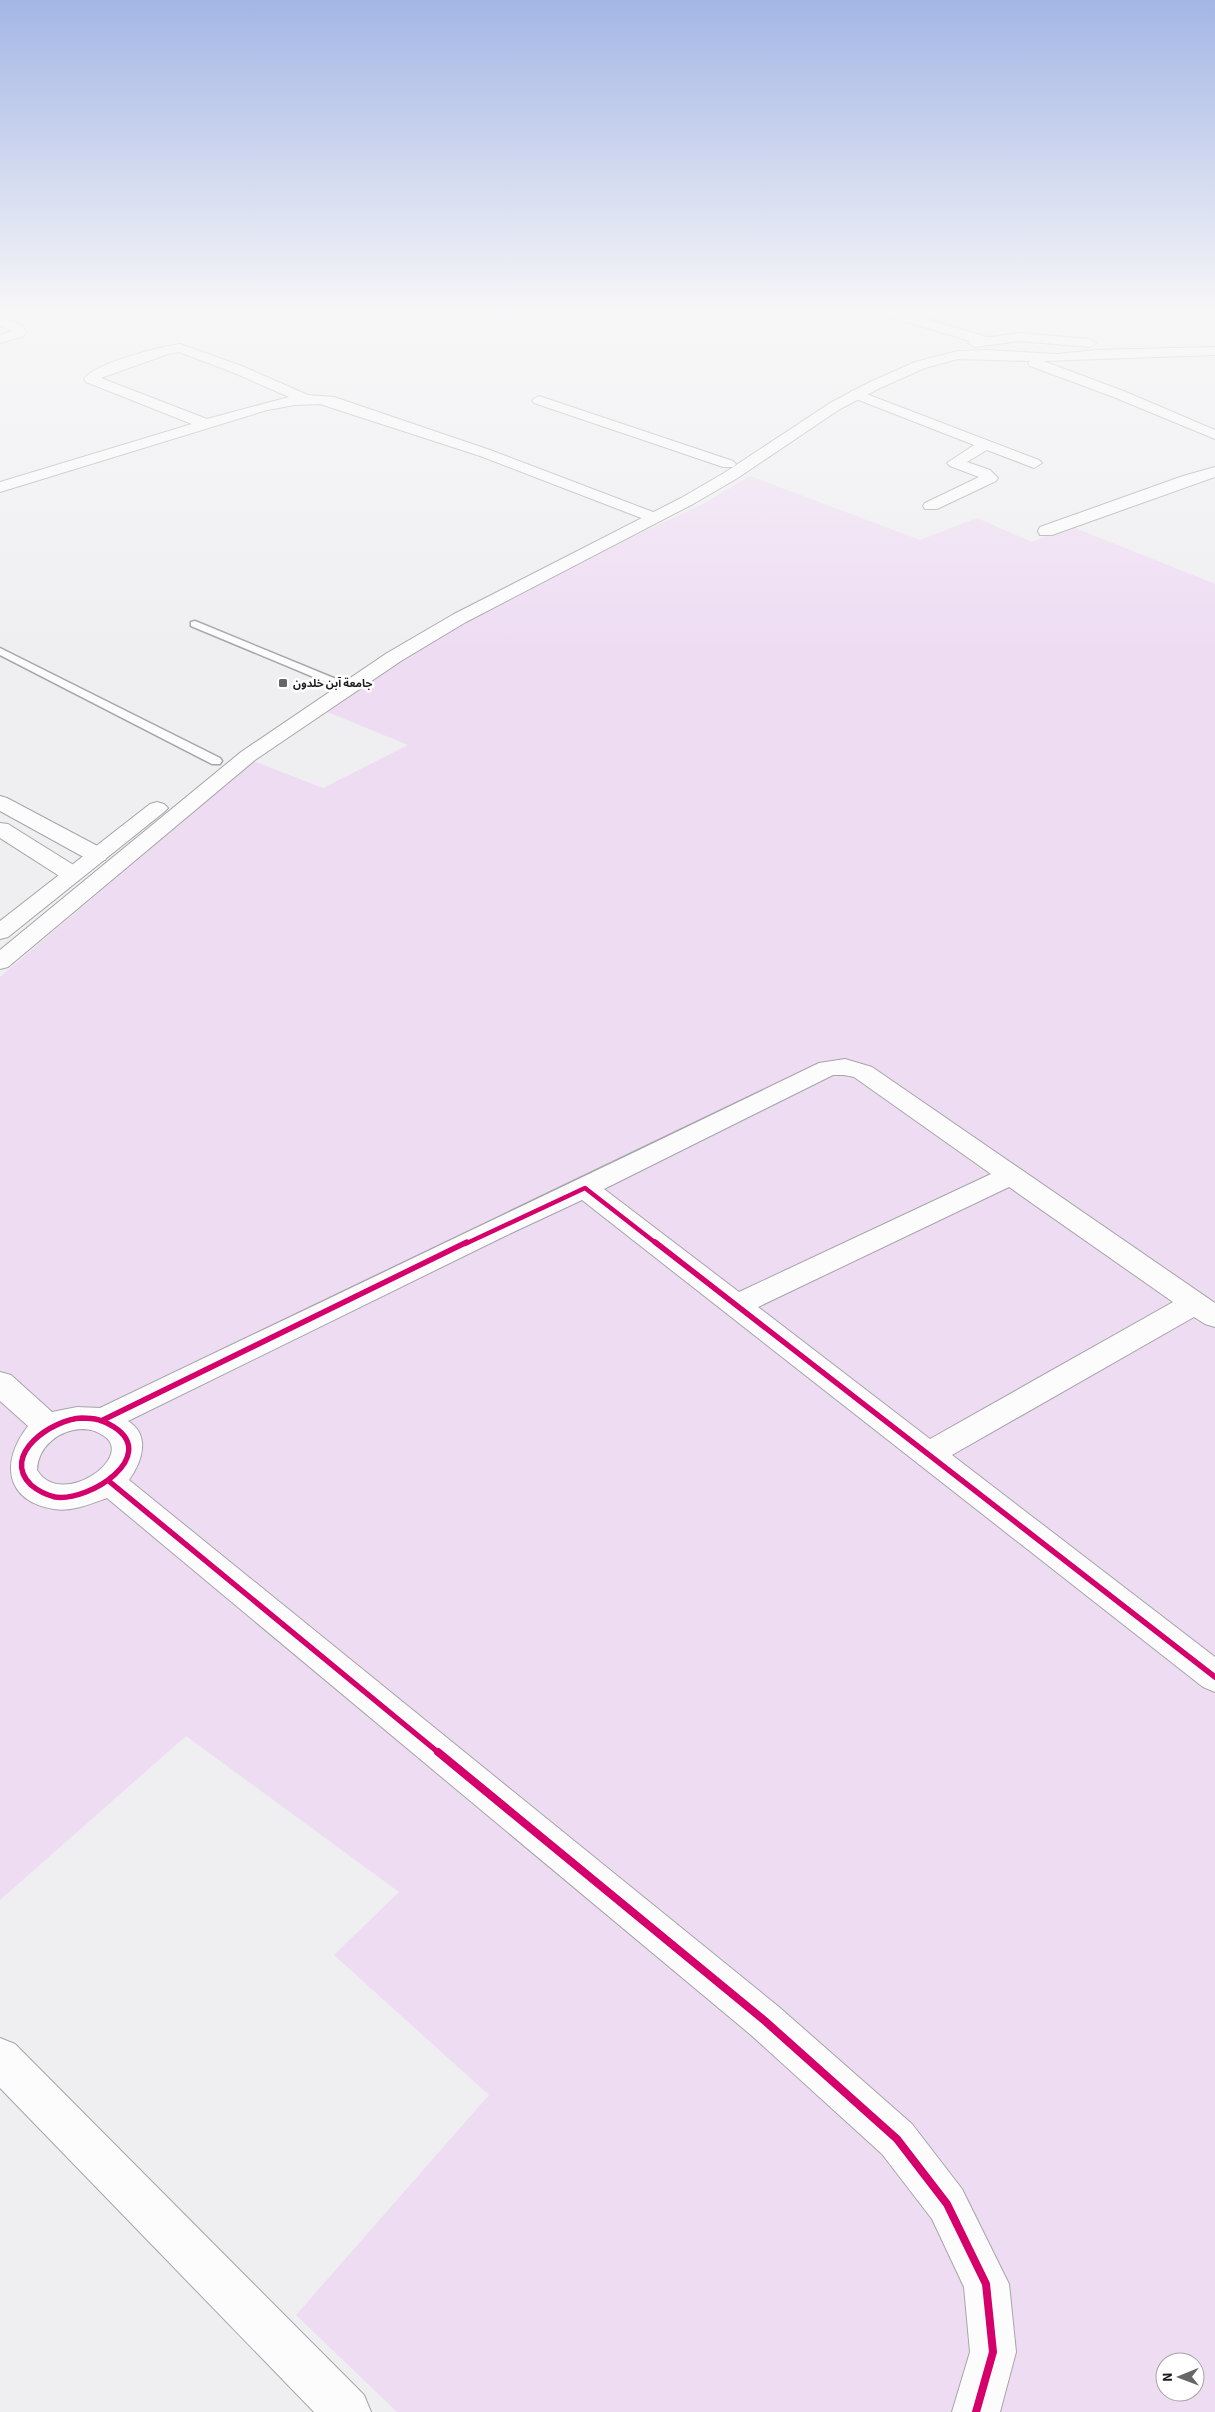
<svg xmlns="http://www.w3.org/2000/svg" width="1215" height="2412" viewBox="0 0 1215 2412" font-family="'Source Sans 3','Noto Sans Arabic',sans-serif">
<rect width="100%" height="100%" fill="#efeef0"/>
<path fill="#eedcf3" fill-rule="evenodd" d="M750,476l170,64 57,-22 55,24 38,-16 145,58v1828h-818l-101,-97 193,-220 -155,-140 65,-63 -213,-156 -186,164v-923l253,-216 70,27 85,-43 -83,-34 128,-87 111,-56 137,-63zM1165,2362h30v30h-30z"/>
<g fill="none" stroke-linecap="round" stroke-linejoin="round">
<g stroke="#a6a5a7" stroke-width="3">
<g id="lane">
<path d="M195,621l141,58 2,2 -6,3 -4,-1 -137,-57v-4z"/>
<path d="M0,648l220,110 2,3 -2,3h-8l-212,-109z"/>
</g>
</g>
<g stroke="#a6a5a7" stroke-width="2">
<g id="street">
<path d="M880,311h20l90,27 2,3 -2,3h-10l-99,-30z"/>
<path d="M0,317l23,9 3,7 -2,3 -24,7v-8l12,-4 -12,-5z"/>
<path d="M180,344l62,22 66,29 26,2 156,53 171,65 2,3 -2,3h-12l-169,-65 -160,-52 -25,1 -28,5 -267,82v-10l192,-58 -106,-42 -2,-3c11,-16 75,-32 96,-35zM179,352l53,20 57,25 -82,22 -106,-41 67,-24z"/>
<path d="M856,390l183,70 3,3 -8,5 -47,-18 -20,12 23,8 8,8 -2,3 -59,28h-12l-2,-3 2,-3 54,-26 -29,-11 -3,-3 27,-18 -123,-48 -2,-3 2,-3z"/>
<path d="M539,396l194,65 3,3 -3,3h-10l-189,-64 -2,-3z"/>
<path d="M1215,467v10l-163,58h-12l-2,-4 2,-4 143,-51z"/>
<path d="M0,796l7,2 98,52 3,5 -3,5 -8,2 -8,-2 -89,-49z"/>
<path d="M0,823l8,1 72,45 3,5 -3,5 -8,2 -8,-2 -64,-41z"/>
<path d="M845,1059l27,8 343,236v24l-10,-3 -11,-7 -242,138 263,202v35l-12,-5 -621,-487 -77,36 -377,185c23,14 14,41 1,59l650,527 133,117 50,65 47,95 7,68 -16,60h-48l18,-60 -6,-65 -32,-68 -50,-65 -131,-119 -644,-537c-17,6 -35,14 -53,11 -49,-8 -54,-47 -26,-83l-28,-25v-29l11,3 41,37 25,-5 23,1c240,-115 480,-229 719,-345zM833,1075h11l10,2 137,97 -252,118 -135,-103zM1009,1187l164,115 -243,137 -172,-132zM82,1429c9,0 14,2 22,7 32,21 -43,74 -67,34 1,-24 22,-40 45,-41z"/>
<path d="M0,2038l15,6 349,351 7,17h-57l-314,-324z"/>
</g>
</g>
<g stroke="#a6a5a7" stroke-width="2">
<g id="secondary">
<path d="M1019,333l70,6 7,4 -7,4 -70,-6 -44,6 -7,-4 2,-3z"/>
<path d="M1215,347v8l-172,6 83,31 89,38v9l-99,-41 -86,-32 -2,-3 2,-2 -72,-2 -33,9 -45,20 -40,21 -104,70 -43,25 -227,118 -65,39 -146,99 -247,207 -8,2v-19l241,-198 146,-99 67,-39 227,-116 43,-25 106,-70 40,-21 45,-20 43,-11 28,-1 71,4 40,-4z"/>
<path d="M157,802l7,2 4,4 -4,4 -156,125 -8,2v-18l150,-117z"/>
</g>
</g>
<use href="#lane" fill="#fdfcfd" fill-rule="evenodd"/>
<use href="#street" fill="#fdfcfd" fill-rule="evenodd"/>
<use href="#secondary" fill="#fdfcfd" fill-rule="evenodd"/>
<g stroke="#fff" stroke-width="7">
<path id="cycleway-far2" d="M465,1244l120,-56 72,56"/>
</g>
<g stroke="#fff" stroke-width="9">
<g id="cycleway-far1">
<path d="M655,1242l560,435"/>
<path d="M82,1418c13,0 21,2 32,9 45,29 -24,75 -59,70 -8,-2 -18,-7 -24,-12 -31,-30 21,-66 51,-67z"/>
<path d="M103,1420l364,-178"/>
<path d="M110,1482l329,271"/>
</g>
</g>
<g stroke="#fff" stroke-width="11">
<path id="cycleway" d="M438,1752l327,269 132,118 50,65 39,80 7,68 -17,60"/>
</g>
<use href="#cycleway-far2" stroke="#d6006c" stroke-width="4.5"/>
<use href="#cycleway-far1" stroke="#d6006c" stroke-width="5.5"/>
<use href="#cycleway" stroke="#d6006c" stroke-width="8"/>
</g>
<linearGradient id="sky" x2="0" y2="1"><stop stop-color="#a3b6e5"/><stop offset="0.48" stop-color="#f8f7f8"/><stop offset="1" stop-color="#f8f7f8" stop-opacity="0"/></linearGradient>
<rect width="1215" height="649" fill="url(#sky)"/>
<rect fill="#666667" stroke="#fff" stroke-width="2" x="278" y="678" width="10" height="10" rx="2.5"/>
<g text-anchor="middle" stroke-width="5" stroke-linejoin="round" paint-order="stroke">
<g font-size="11" font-weight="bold" fill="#1d1c1d" stroke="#fff" text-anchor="start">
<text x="293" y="687">جامعة آبن خلدون</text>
</g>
</g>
<g transform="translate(1180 2377) rotate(269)"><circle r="24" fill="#ffffff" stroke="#a5a4a5"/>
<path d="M0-4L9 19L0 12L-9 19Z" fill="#666667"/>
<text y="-8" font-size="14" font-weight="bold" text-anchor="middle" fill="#1d1c1d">N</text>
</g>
</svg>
